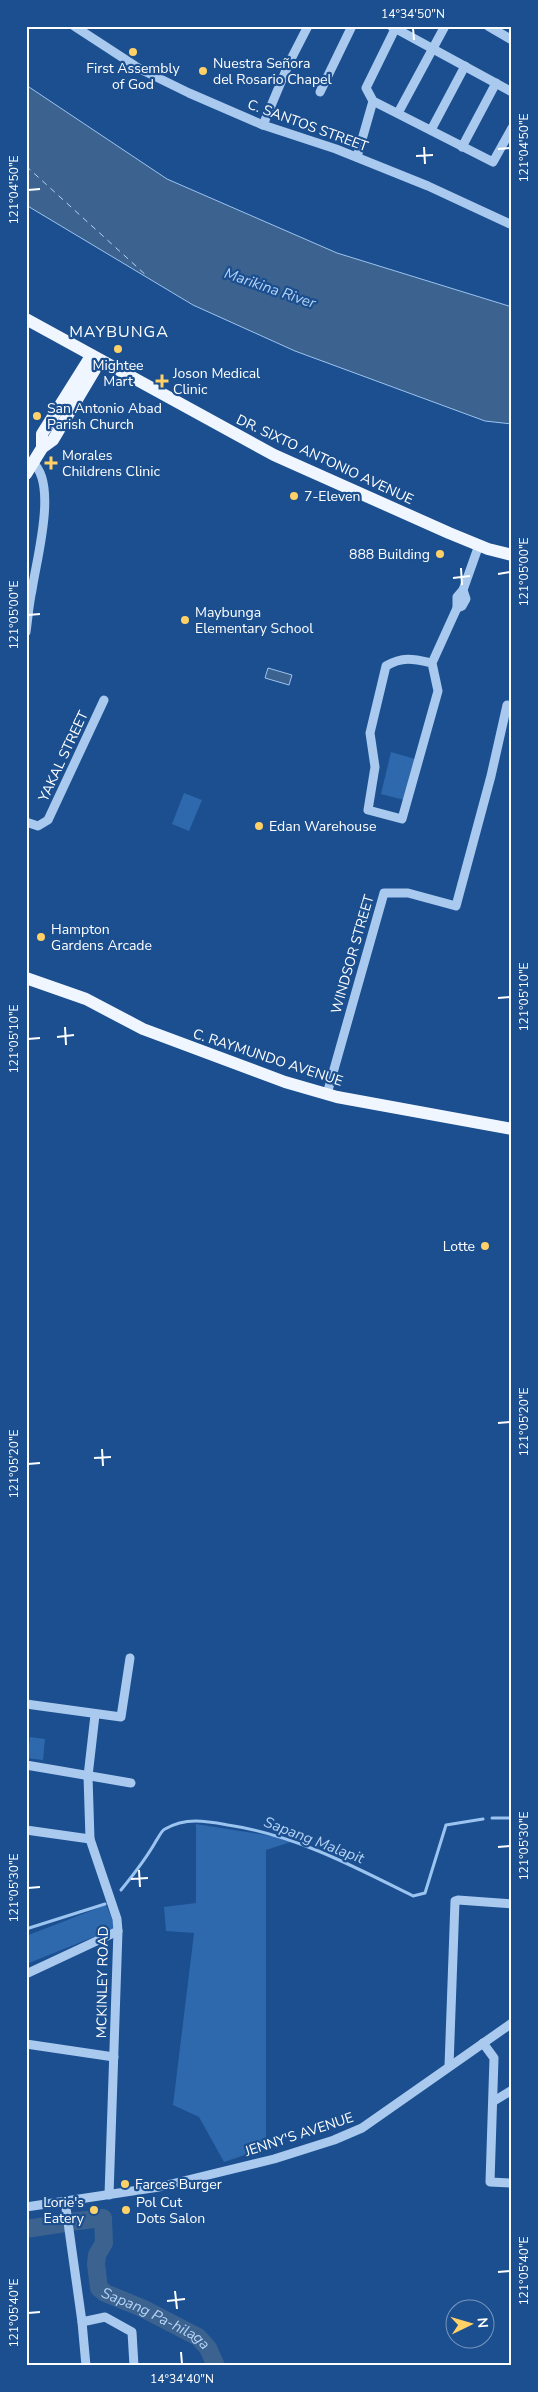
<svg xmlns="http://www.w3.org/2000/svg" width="538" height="2392" viewBox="0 0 538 2392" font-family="'Nunito Sans',sans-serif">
<rect width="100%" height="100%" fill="#1b4f8f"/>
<g fill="#2e69ad">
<path d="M391,752l24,7 -11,41 -23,-6z"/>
<path d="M184,793l18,7 -13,31 -17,-7z"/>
<path d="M30,1737l15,2 -2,21 -16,-2z"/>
<path d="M196,1824l101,16 -31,10v298l-42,14 -25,-45 -26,-12 21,-172 -28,-2 -2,-24 32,-4z"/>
<path d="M106,1905l10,23 -87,35 -3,-6v-21z"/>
</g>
<g fill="#3c6290" stroke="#9cc4f0">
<path d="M26,85l141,94 170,74 175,54v117l-27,-3 -190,-70 -102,-46 -167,-100z"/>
<path d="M268,668l24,7 -3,10 -24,-7z"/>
</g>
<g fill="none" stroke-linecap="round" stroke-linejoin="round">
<g stroke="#9cc4f0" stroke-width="3">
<path d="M492,1818h20"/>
<path d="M121,1890c13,-16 25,-31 35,-49 3,-4 5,-10 9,-12 21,-12 41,-8 63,-4 67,10 125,41 185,71l12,-3 21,-68 37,-6"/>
<path d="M26,1929l79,-25"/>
</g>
<g stroke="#3c6290" stroke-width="18">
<path id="s1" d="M69,2222l34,-4 1,25 -7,12 -1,9 3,24 6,5 37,15 56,29 10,11 8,18"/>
<path d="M26,2229l39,-6"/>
</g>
<path stroke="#b5d3f5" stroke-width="1" stroke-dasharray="6 5" stroke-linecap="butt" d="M26,166l122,111"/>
<g stroke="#a9c9ee" stroke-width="9">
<path d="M74,26l66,43 49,24 74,32 73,24 92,37 84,39"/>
<path d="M391,26l121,66"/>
<path d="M488,26l24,14"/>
<path d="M395,29l-29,59 7,13 120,61 19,-34"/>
<path d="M320,92l32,-66"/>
<path d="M398,113l47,-87"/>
<path d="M263,125l26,-62 19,-37"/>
<path d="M431,130l34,-64"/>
<path d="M462,147l34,-64"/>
<path d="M357,157l16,-56"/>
<path d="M457,608l5,-2 4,-7 -3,-9"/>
<path d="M26,632c2,-14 3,-29 6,-42 4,-29 26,-106 1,-127"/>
<path d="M432,663c-18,-4 -29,-7 -46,3l-16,67 5,34 -7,43 34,9 36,-128 -6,-28 25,-55v-11l6,-7 16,-45"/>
<path d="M26,822l12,4 10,-6 56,-120"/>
<path d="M327,1094l57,-201h24l48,13 35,-130 16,-71"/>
<path d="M26,1704l95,13 9,-59"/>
<path d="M95,1715l-7,61 2,63 27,80 1,12 -9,264"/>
<path d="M26,1765l105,18"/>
<path d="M26,1830l64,9"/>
<path d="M26,1974l92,-43"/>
<path d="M483,2043l11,15 -4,124 22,1"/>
<path d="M26,2044l88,13"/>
<path d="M449,2066l6,-165 3,-1 54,4"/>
<path d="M494,2101l18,-11"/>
<path d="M65,2201l17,121 4,44"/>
<path d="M26,2207l133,-20 115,-28 60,-19 28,-12 150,-105"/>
<path d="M82,2322l23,-5 27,15 2,34"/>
</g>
<g stroke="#f0f6ff" stroke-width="12">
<path d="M26,319l248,136 175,78 39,16 24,6"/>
<path d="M42,448v-14l49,-78"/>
<path d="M26,474l16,-26 11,-8 47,-79"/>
<path d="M26,978l60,21 57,30 142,53 52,15 175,32"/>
</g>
</g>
<path fill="none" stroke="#fff" stroke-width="2" d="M413,28l1,12M424,147l1,17M498,149l12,-1M416,156l17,-1M28,190l12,-1M461,568l1,17M498,574l12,-2M453,578l17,-2M28,615l12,-1M498,998l12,-1M65,1027l1,18M57,1037l17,-2M28,1039l12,-1M498,1423l12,-1M102,1449l1,17M94,1458l17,-1M28,1464l12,-1M498,1847l12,-1M139,1870l1,17M131,1879l17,-1M28,1888l12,-1M498,2272l12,-1M175,2291l2,18M167,2301l18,-2M28,2313l12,-1M181,2352l1,12"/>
<g fill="#ffd166" stroke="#1b4f8f" stroke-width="2">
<circle cx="133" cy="52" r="5"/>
<circle cx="203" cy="71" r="5"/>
<circle cx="118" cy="349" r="5"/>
<path d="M159.5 373.5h5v5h5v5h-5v5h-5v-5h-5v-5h5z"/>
<circle cx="37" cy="416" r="5"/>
<path d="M48.5 455.5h5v5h5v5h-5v5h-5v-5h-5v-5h5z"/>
<circle cx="294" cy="496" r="5"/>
<circle cx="440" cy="554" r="5"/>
<circle cx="185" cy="620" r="5"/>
<circle cx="259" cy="826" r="5"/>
<circle cx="41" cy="937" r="5"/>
<circle cx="485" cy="1246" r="5"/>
<circle cx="125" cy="2184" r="5"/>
<circle cx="94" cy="2210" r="5"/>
<circle cx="126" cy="2210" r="5"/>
</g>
<g text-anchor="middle" stroke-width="4.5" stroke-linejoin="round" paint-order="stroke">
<g font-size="14" fill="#fff" stroke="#1b4f8f" text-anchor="start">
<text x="213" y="68">Nuestra Señora<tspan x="213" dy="16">del Rosario Chapel</tspan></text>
<text x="133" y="73" text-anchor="middle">First Assembly<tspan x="133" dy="16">of God</tspan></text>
<text x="118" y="370" text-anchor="middle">Mightee<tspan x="118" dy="16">Mart</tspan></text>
<text x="173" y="378">Joson Medical<tspan x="173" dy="16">Clinic</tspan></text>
<text x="47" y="413">San Antonio Abad<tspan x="47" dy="16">Parish Church</tspan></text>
<text x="62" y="460">Morales<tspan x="62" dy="16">Childrens Clinic</tspan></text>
<text x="304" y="501">7-Eleven</text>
<text x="430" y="559" text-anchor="end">888 Building</text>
<text x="195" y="617">Maybunga<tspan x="195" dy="16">Elementary School</tspan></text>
<text x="269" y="831">Edan Warehouse</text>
<text x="51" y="934">Hampton<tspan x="51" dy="16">Gardens Arcade</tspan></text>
<text x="475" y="1251" text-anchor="end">Lotte</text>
<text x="135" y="2189">Farces Burger</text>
<text x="84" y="2207" text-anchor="end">Lorie's<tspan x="84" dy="16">Eatery</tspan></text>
<text x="136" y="2207">Pol Cut<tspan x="136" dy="16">Dots Salon</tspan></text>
</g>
<g font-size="14" fill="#fff" stroke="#1b4f8f">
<text transform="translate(308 125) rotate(20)" y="5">C. SANTOS STREET</text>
<text transform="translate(325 459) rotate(25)" y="5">DR. SIXTO ANTONIO AVENUE</text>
<text transform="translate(63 756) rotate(-65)" y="5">YAKAL STREET</text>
<text transform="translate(352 954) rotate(-74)" y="5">WINDSOR STREET</text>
<text transform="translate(268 1057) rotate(18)" y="5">C. RAYMUNDO AVENUE</text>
<text transform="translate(102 1982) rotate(-89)" y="5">MCKINLEY ROAD</text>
<text transform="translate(299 2134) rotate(-18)" y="5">JENNY'S AVENUE</text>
</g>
<g font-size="15" font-style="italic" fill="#b5d3f5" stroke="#1b4f8f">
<text transform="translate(270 288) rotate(19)" y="5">Marikina River</text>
<text transform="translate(314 1840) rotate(21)" y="5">Sapang Malapit</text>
<text dy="5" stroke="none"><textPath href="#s1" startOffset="171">Sapang Pa-hilaga</textPath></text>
</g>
<g font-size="16" letter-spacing="1" fill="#fff" stroke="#1b4f8f">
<text x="119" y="337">MAYBUNGA</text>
</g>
</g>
<rect width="538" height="2392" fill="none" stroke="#1b4f8f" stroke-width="55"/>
<g transform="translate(470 2324) rotate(85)"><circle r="24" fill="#1b4f8f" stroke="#7695bc"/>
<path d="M0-4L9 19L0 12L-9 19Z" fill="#ffd166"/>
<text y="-8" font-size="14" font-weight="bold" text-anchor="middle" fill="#ffffff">N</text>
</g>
<rect x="28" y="28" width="482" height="2336" fill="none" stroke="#fff" stroke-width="2"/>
<g font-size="12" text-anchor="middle" fill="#fff">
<text x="413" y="18">14°34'50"N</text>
<text transform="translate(524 148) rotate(-90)" y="4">121°04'50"E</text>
<text transform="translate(14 190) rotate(-90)" y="4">121°04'50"E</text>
<text transform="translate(524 572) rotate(-90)" y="4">121°05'00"E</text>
<text transform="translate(14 615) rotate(-90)" y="4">121°05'00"E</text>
<text transform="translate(524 997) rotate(-90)" y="4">121°05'10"E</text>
<text transform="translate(14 1039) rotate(-90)" y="4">121°05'10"E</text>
<text transform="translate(524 1422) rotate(-90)" y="4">121°05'20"E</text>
<text transform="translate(14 1464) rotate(-90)" y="4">121°05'20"E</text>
<text transform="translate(524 1846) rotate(-90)" y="4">121°05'30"E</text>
<text transform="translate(14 1888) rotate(-90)" y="4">121°05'30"E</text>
<text transform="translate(524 2271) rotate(-90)" y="4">121°05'40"E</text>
<text transform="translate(14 2313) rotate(-90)" y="4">121°05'40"E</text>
<text x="182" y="2383">14°34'40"N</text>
</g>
</svg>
